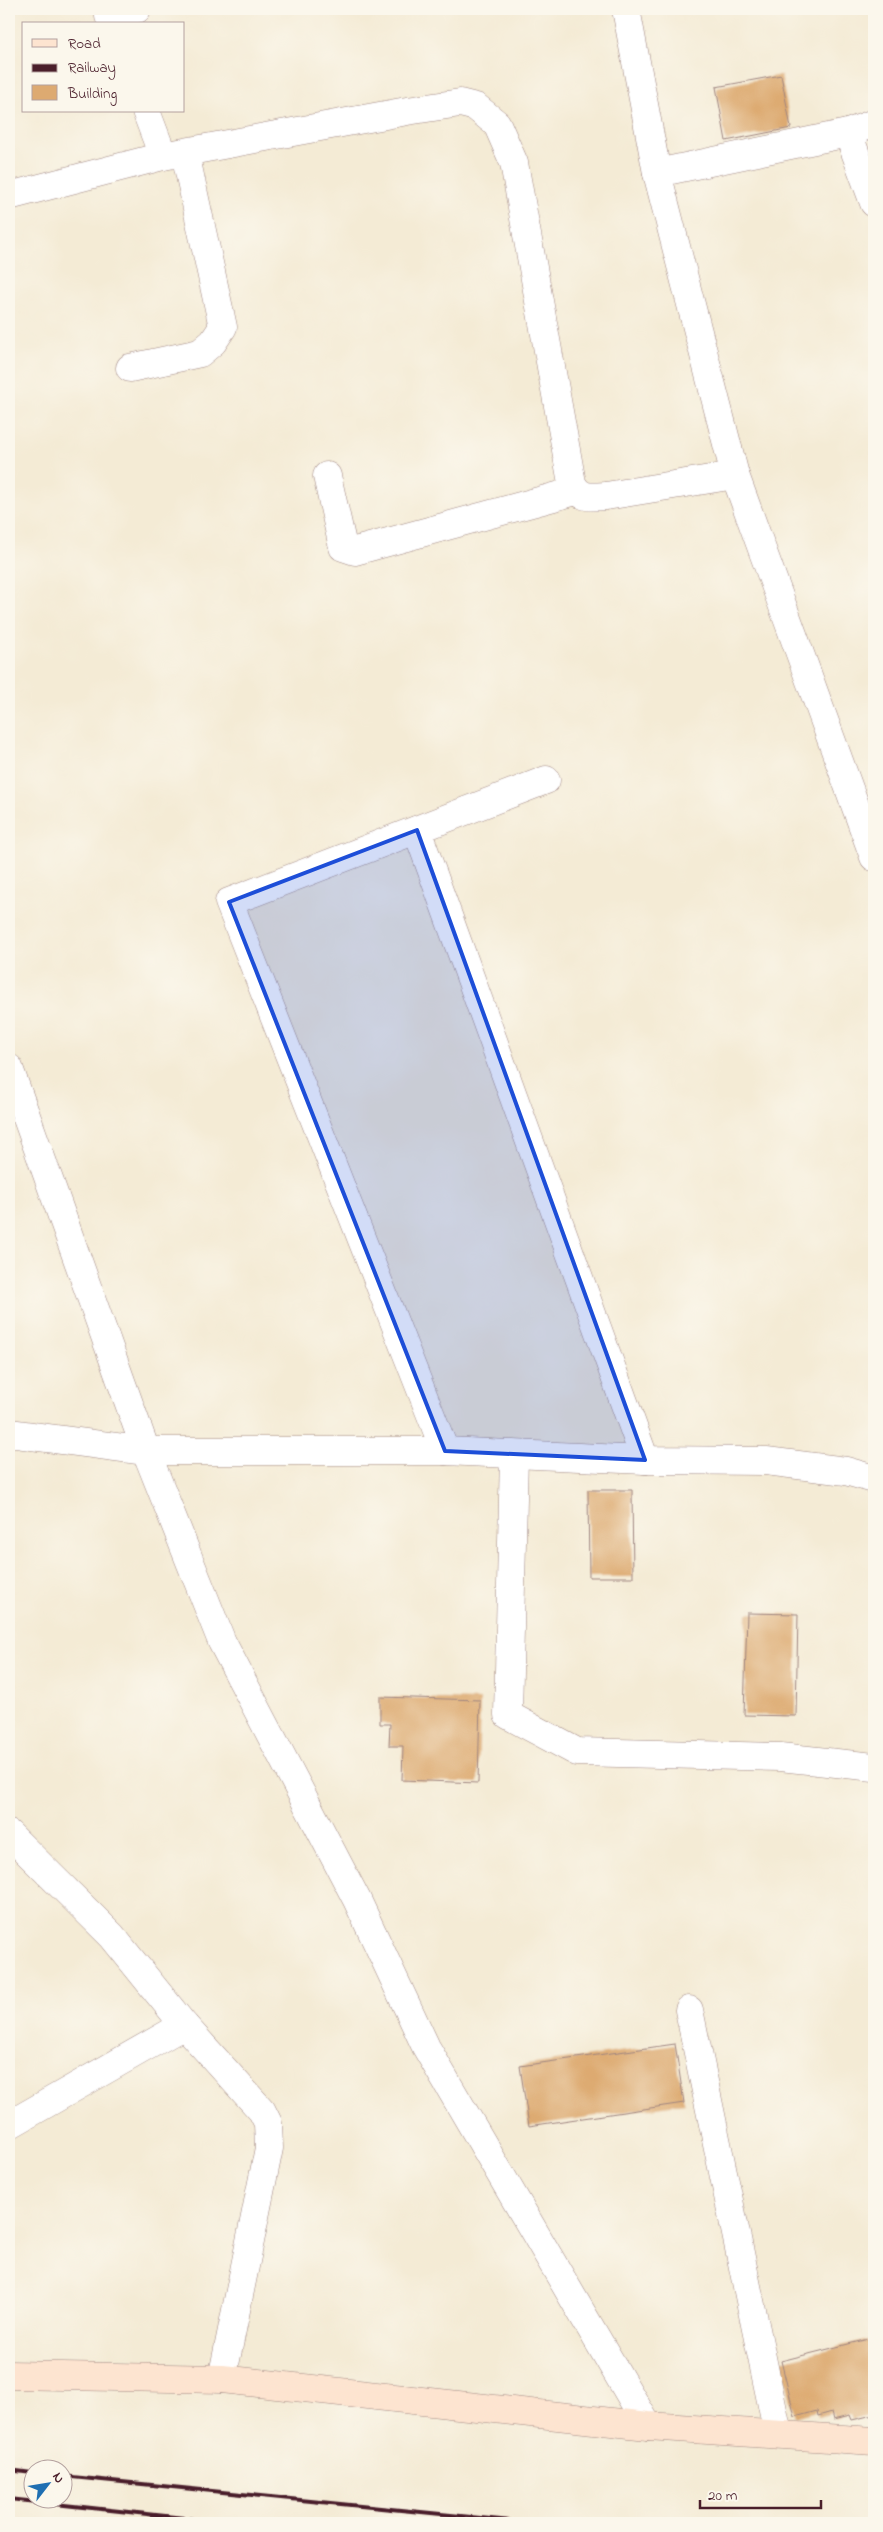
<svg xmlns="http://www.w3.org/2000/svg" width="883" height="2532" viewBox="0 0 883 2532" font-family="'Indie Flower',sans-serif">
<rect width="100%" height="100%" fill="#fbf7ec"/>
<filter id="ink" filterUnits="userSpaceOnUse"><feTurbulence type="fractalNoise" baseFrequency=".02" numOctaves="2"/><feDisplacementMap in="SourceGraphic" scale="10" xChannelSelector="R" yChannelSelector="G"/><feConvolveMatrix kernelMatrix="1 2 1 2 8 2 1 2 1" color-interpolation-filters="sRGB"/></filter>
<filter id="wash" filterUnits="userSpaceOnUse"><feTurbulence type="fractalNoise" baseFrequency=".0096" numOctaves="4" result="noise"/><feDisplacementMap in="SourceGraphic" scale="20" xChannelSelector="R" yChannelSelector="G"/><feGaussianBlur stdDeviation="1.12" result="paint"/><feColorMatrix in="noise" values="0 0 0 0 0 0 0 0 0 0 0 0 0 0 0 0 0 1.4 0 .05"/><feComposite in="paint" operator="in"/></filter>
<g filter="url(#wash)">
<rect width="100%" height="100%" fill="#f4ebd5"/>
<g id="blocks">
<g fill="#ddaa71">
<path d="M781,75l10,53 -65,13 -10,-54z"/>
<path d="M588,1490h44l1,87h-44z"/>
<path d="M747,1613l51,1 -2,102 -52,-1z"/>
<path d="M380,1697l100,3 -2,83 -76,-3 1,-34h-14l1,-22h-10z"/>
<path d="M675,2044l9,59 -155,23 -9,-60z"/>
<path d="M872,2338l2,10v71l-1,-4 -21,5 -2,-5 -16,4 -2,-7 -14,4 -1,-5 -22,6 -14,-56z"/>
</g>
</g>
</g>
<g filter="url(#ink)">
<use href="#blocks" fill-opacity="0" stroke="#9f8580" stroke-width="1"/>
<g fill="none" stroke-linecap="round" stroke-linejoin="round">
<g stroke="#9f8580" stroke-width="29">
<g id="street">
<path d="M626,9l31,164 78,302 139,382"/>
<path d="M109,16l28,-7"/>
<path d="M146,111l17,45"/>
<path d="M848,133l26,70"/>
<path d="M657,173l191,-40 26,-10"/>
<path d="M9,196l154,-40 244,-45 53,-8 16,4 21,17 17,39 58,320c8,16 18,14 34,13l129,-21"/>
<path d="M130,368l70,-15 13,-11 10,-15 -38,-174"/>
<path d="M327,476l16,71 12,4 221,-60"/>
<path d="M417,830l228,630"/>
<path d="M9,1068l137,383 76,191 135,258 69,147 222,379"/>
<path d="M9,1433l137,18h299l200,9 121,1 80,10 28,8"/>
<path d="M445,1451l-216,-549 317,-122"/>
<path d="M514,1455l-6,260 69,37 203,5 94,10"/>
<path d="M9,1834l103,102 72,89 78,86 6,12 1,25 -47,231"/>
<path d="M689,2010l89,424"/>
<path d="M9,2125l175,-100"/>
</g>
</g>
<g stroke="#9f8580" stroke-width="29">
<path id="secondary" d="M9,2375l213,4 426,47 226,15"/>
</g>
<use href="#street" stroke="#fff" stroke-width="28"/>
<use href="#secondary" stroke="#fde4d0" stroke-width="28"/>
<g stroke="#4a1f2b" stroke-width="4">
<path d="M9,2470l23,3"/>
<path d="M62,2476l469,47"/>
<path d="M9,2499l221,24"/>
</g>
</g>
</g>
<path fill="#1d4ed8" fill-opacity="0.2" stroke="#1d4ed8" stroke-width="4" stroke-linejoin="round" d="M417,830l228,630 -200,-9 -216,-549z"/>
<rect width="883" height="2532" fill="none" stroke="#fbf7ec" stroke-width="30"/>
<rect x="22" y="22" width="162" height="90" fill="#fbf7ec" stroke="#b4a19f"/>
<rect x="32" y="39" width="25" height="8" fill="#fde4d0" stroke="#b4a19f"/>
<text x="68" y="48" font-size="15" fill="#4a1f2b">Road</text>
<rect x="32" y="64" width="25" height="8" fill="#4a1f2b" stroke="#b4a19f"/>
<text x="68" y="72" font-size="15" fill="#4a1f2b">Railway</text>
<rect x="32" y="85" width="25" height="15" fill="#ddaa71" stroke="#b4a19f"/>
<text x="68" y="98" font-size="15" fill="#4a1f2b">Building</text>
<g transform="translate(48 2484) rotate(59)"><circle r="24" fill="#fbf7ec" stroke="#b4a19f"/>
<path d="M0-4L9 19L0 12L-9 19Z" fill="#1f6fb2"/>
<text y="-8" font-size="14" font-weight="bold" text-anchor="middle" fill="#4a1f2b">N</text>
</g>
<path d="M700 2500v8h121v-8" fill="none" stroke="#4a1f2b" stroke-width="2.5"/>
<text x="708" y="2500" font-size="15" fill="#4a1f2b" stroke="#fbf7ec" stroke-width="4" paint-order="stroke">20 m</text>
</svg>
